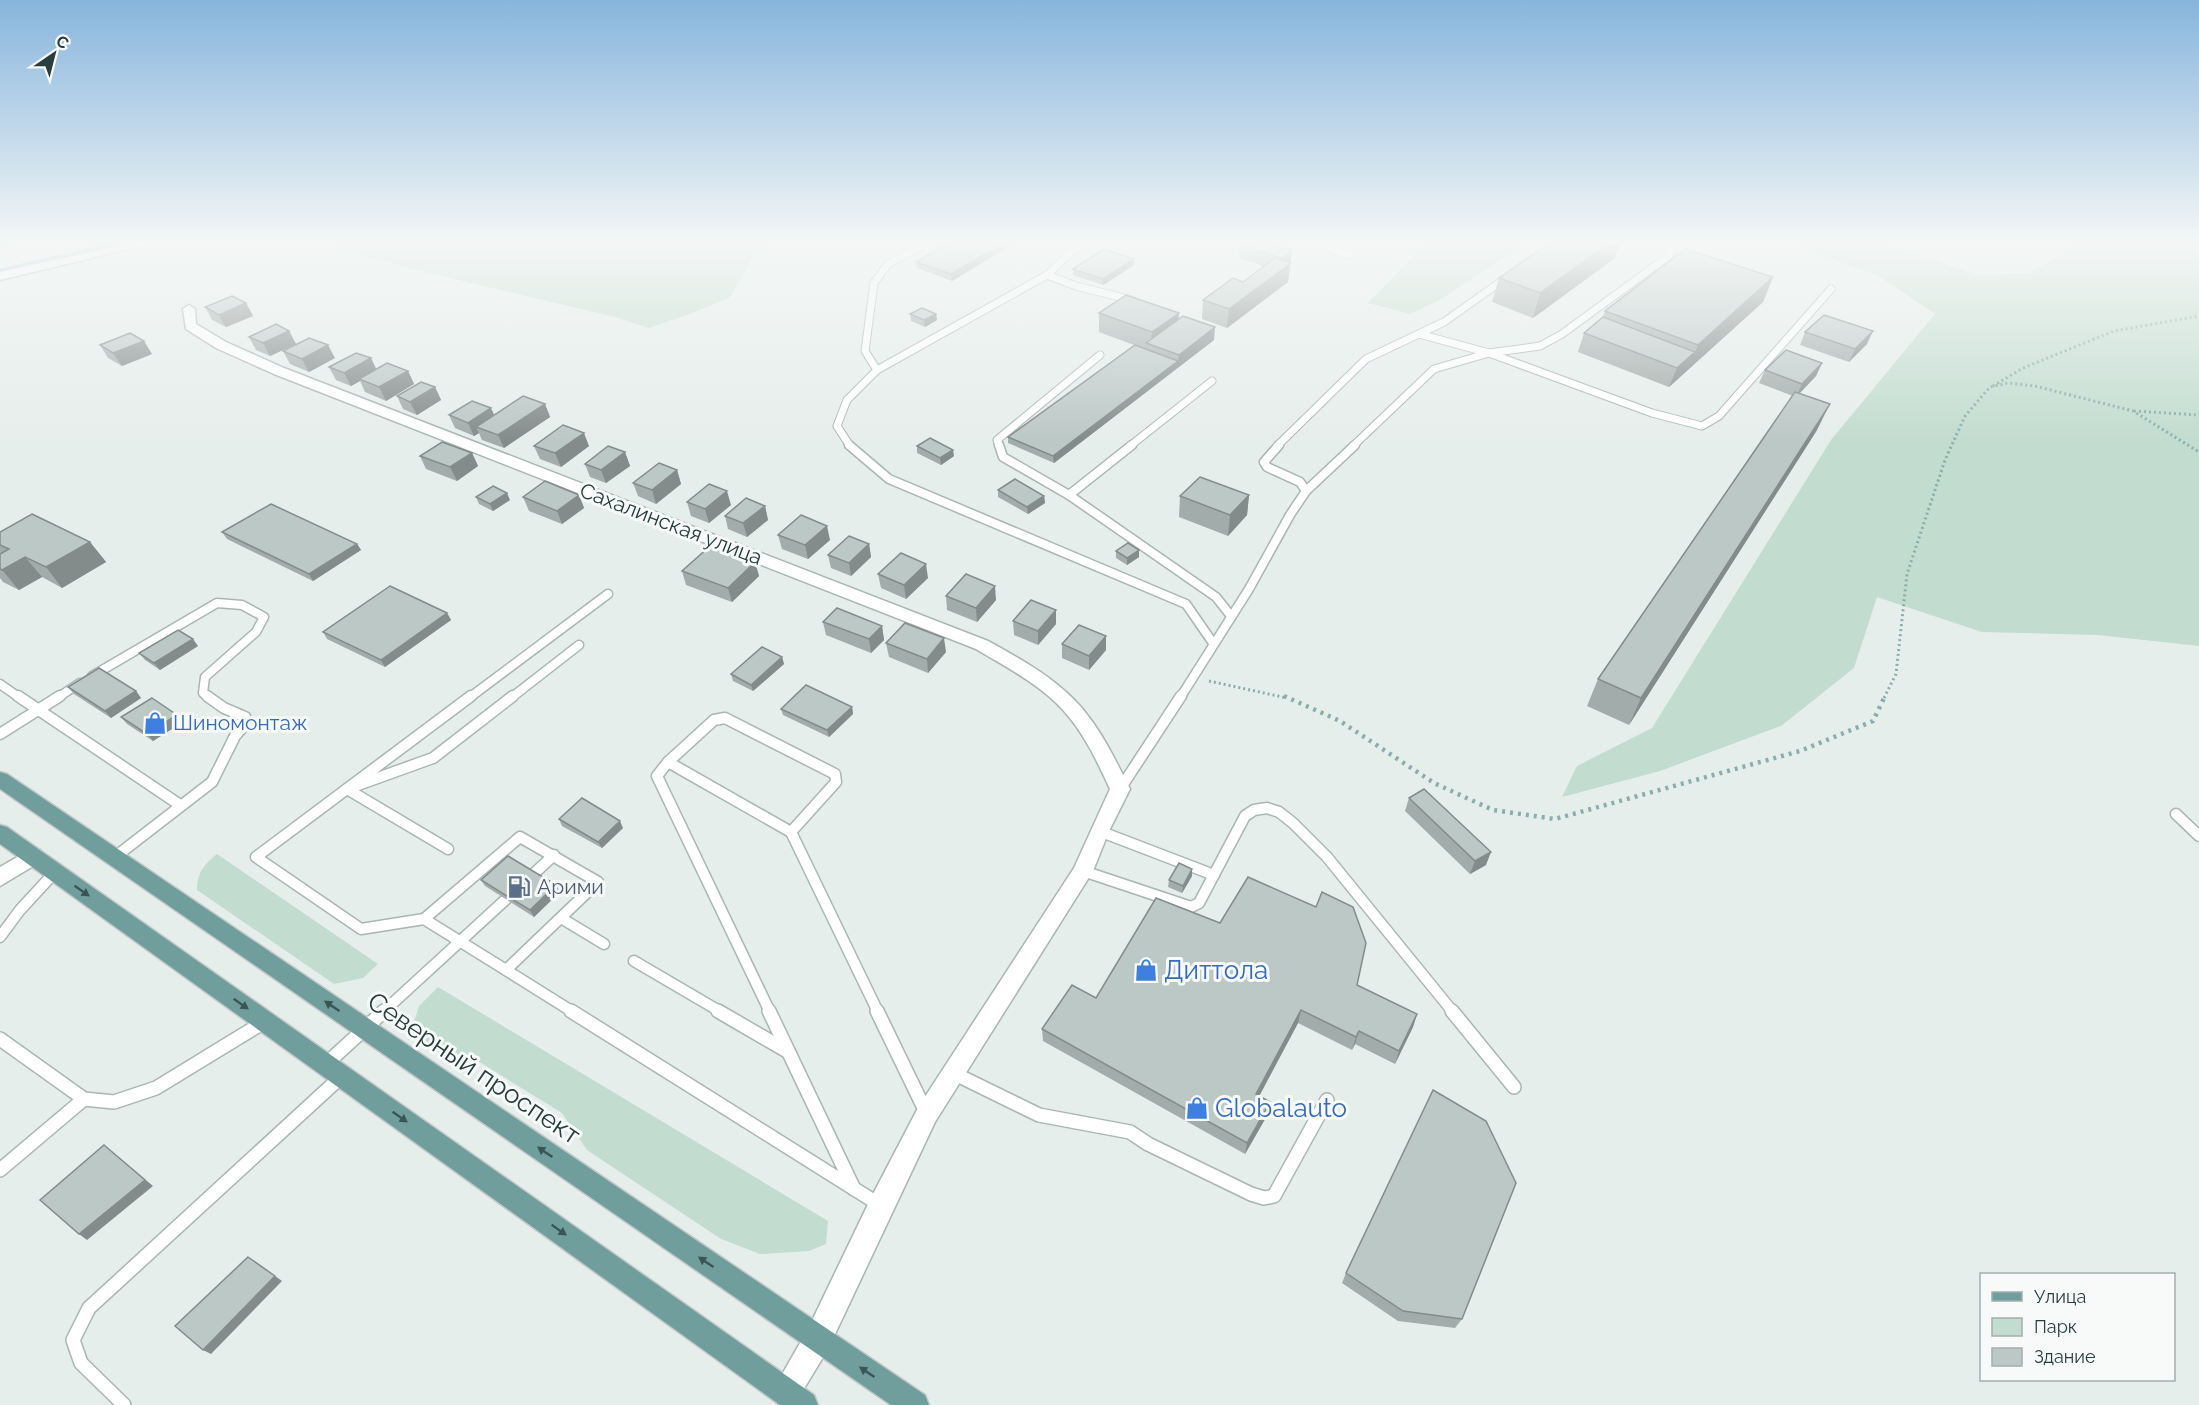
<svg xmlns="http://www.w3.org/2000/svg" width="2199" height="1405" viewBox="0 0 2199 1405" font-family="Raleway,sans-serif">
<rect width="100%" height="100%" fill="#e6eeec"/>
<g fill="#c2dccf">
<path d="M323,244h448l-16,10 -25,43 -40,17 -41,14 -34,-11 -207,-49z"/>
<path d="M1421,244h104l-87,57 -28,13 -42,-11 55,-56z"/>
<path d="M1789,244h94l96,31 50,-2 35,-20 7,-9h128v402l-101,-11 -116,-3 -105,-35 -23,71 -73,58 -121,45 -98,26 15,-31 75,-38 179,-288 104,-126 -56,-38z"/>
<path d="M217,854l161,110 -15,14 -29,6 -137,-94c0,-18 7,-25 20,-36z"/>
<path d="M438,987l390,234 -2,23 -17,7 -49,3 -39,-15 -134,-89 -25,-37 -89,-55 -45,-8 -19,-13 10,-31z"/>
</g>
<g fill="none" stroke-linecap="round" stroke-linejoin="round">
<g stroke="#95b6cc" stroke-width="4.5">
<path d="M0,246l5,-2"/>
<path d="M0,271l114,-27"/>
</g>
<g stroke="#a9b6b4" stroke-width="9">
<g id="lane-far3">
<path d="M1319,244l30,11"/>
<path d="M1047,275l29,11 56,14"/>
<path d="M1419,334l70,19 163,60 50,13 17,-10 112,-127"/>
<path d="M877,370l170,-95 33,-31"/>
<path d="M850,446l-13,-20 10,-26 30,-30 -12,-19 9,-68 14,-19 37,-20"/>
<path d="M999,446l-2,-6 103,-85"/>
<path d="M1130,446l82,-65"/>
<path d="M1277,446l89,-87 78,-37 62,-44"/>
<path d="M1353,446l81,-77 55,-16 51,-7 22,-12 108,-79 4,-11"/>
</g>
</g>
<g stroke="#a9b6b4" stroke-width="11">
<g id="lane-far2">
<path d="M849,445l40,34 297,125 27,39"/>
<path d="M999,445l4,12 66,38 147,102 15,19"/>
<path d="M1306,491l49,-46"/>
<path d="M1069,495l63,-50"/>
<path d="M92,676l125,-73 25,2 22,12 -8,15 -51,45 -2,16 6,5"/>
<path d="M0,684l20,14"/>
<path d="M57,698l23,-15"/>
<path d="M469,698l139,-104"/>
<path d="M511,698l68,-53"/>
<path d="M1180,698l69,-109 41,-74 16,-24 -6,-9 -33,-15 -3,-5 15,-17"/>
</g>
</g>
<g stroke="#a9b6b4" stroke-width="13">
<g id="lane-far1">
<path d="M18,696l162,109"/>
<path d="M0,734l60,-38"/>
<path d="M668,762l46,-42 11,-2 110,56 1,8 -45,50"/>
<path d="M358,785l75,-27 80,-62"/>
<path d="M347,789l101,60"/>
<path d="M1120,789l61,-93"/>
<path d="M2176,814l23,22"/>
<path d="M1099,831l115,44"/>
<path d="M520,837l78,45 -92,88 -82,-51z"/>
<path d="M115,857l97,-75 23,-46 8,-9 2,-10 -21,-9 -17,-12"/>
<path d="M1083,871l108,36 8,-4 46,-87 9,-6 13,-2 12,4 14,11 34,34 126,155"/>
<path d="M527,880l27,-25"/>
<path d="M561,918l43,26"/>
<path d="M424,919l-63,10 -105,-72 215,-161"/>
<path d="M0,937l20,-27 35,-38"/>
<path d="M634,961l87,51"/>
<path d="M506,970l67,42"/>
<path d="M383,1012l132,-121"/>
<path d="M770,1012l-113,-236 11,-14 123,70 87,180"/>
</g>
</g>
<g stroke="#a9b6b4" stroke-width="16">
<g id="lane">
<path d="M571,1011l309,194"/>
<path d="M718,1011l69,40"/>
<path d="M769,1011l85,178"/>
<path d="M877,1011l49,101"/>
<path d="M1452,1011l62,76"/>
<path d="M0,1039l84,60 30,3 42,-14 108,-66"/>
<path d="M326,1064l58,-53"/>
<path d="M953,1073l86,42 91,17 18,12 103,50 13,4 10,-2 53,-96"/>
<path d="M0,1170l84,-71"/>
<path d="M124,1405l-43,-42 -8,-23 16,-32 253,-232"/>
</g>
</g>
<g stroke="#a9b6b4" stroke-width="3">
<g id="street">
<path d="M127,244h23l-150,36v-8z"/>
<path d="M189,305l6,4 1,15 30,18 58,26 704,273c27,15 55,30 78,51 29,25 47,63 64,97l-21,42 -16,40 -158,251 -107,227 -32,53 -8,3 -12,-3 -4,-10 36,-63 64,-133 47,-90 155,-238 36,-79c-13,-28 -26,-56 -47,-79 -24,-26 -57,-43 -87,-61l-702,-275 -58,-26 -30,-19 -3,-20z"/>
<path d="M33,848l7,2 3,6 -3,6 -40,24v-19z"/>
</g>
</g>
<g stroke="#c3c9c9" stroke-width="3">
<g id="primary">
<path d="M0,772l7,2 918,621 4,10h-38l-891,-616z"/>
<path d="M0,825l7,2 807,568 4,10h-38l-780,-561z"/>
</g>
</g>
<g stroke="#8aaeab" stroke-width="3" stroke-dasharray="2 3" stroke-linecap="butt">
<path d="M1993,386l30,-18 91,-37 85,-15"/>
<path d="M2134,411l65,4"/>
<path d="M1209,681l78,17"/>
<path d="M1884,698l12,-24 11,-100 38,-114 20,-44 25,-29 18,-4 27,3 98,25 66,41"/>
</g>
<path stroke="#8aaeab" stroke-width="4.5" stroke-dasharray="3 5" stroke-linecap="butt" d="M1284,696l56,25 94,62 59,27 62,9 245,-68 73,-30 12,-25"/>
<use href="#lane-far3" stroke="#fff" stroke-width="7"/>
<use href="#lane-far2" stroke="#fff" stroke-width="8"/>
<use href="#lane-far1" stroke="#fff" stroke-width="10"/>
<use href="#lane" stroke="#fff" stroke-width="13"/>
<use href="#street" fill="#fff" fill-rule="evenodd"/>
<use href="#primary" fill="#709e9d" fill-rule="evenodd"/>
</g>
<g fill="#a2acaa">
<path d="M947,244h66l-61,37 -35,-13 -1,-6z"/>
<path d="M1271,244l19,19 -2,19 -61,46 -25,-9 1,-19 40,-18 21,-16 -25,-8 1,-12z"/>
<path d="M1615,258l-82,60 -41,-16 7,-24z"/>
<path d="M1134,259v6l-31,20 -30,-10v-6z"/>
<path d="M1773,277l-10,25 -94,85 -91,-35 6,-19 19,-16 2,-6z"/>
<path d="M246,303l7,13 -27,11 -14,-7 -7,-13z"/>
<path d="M1099,313l79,6 36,21 -160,123 -46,-20v-6l126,-92 -35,-13z"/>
<path d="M910,314h26l1,6 -12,7 -14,-6z"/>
<path d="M289,331l7,13 -26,12 -14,-6 -7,-13z"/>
<path d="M1805,332l62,12 -18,18 -49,-17z"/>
<path d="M100,345l52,9 -30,12 -14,-8z"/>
<path d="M283,351l52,7 -26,14 -19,-8z"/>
<path d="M371,358l5,11 32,2 6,13 -28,17 -21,-9 -5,-11 -9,5 -15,-6 -7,-13z"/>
<path d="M1822,363l-6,13 -17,18 18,36 -188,295 -42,-19 11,-27 195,-283 -34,-13 6,-13z"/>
<path d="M435,387l6,13 -24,15 -14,-6 -6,-13z"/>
<path d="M545,404l5,13 -46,31 -22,-8 -3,-7 -5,3 -19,-8 -6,-13h45z"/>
<path d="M534,446h55l-28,21 -21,-8z"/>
<path d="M917,446l37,10 -13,9 -24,-12z"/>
<path d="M625,452l5,14 -24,17 -16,-6 -5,-13z"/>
<path d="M472,453l6,13 -21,15 -31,-12 -6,-13z"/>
<path d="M677,470l4,14 -25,20 -18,-8 -5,-13z"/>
<path d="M998,490l46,6 1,7 -17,11 -30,-17z"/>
<path d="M579,495l5,13 -22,16 -33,-13 -6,-14z"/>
<path d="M1249,495l-2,20 -19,21 -49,-19 1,-21z"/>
<path d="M476,497l34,3 -17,11 -14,-7z"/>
<path d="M687,502l44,3 -22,18 -18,-7z"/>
<path d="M765,506l3,14 -21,17 -19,-8 -3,-13z"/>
<path d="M0,532l90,10 16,20 -44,26 -20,-11 -23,13 -16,-8 -3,-4z"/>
<path d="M222,532l135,12 4,6 -48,31 -86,-42z"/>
<path d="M778,535l52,5 -22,19 -26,-10z"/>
<path d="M869,544l2,13 -20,19 -20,-8 -3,-13z"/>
<path d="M1139,550v7l-12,8 -11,-7v-7z"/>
<path d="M755,562l4,14 -27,26 -46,-17 -4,-14z"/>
<path d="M878,574l50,4 -22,21 -25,-11z"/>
<path d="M946,596l50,4 -19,22 -30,-12z"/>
<path d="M447,613l4,7 -66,47 -58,-28 -4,-7z"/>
<path d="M1013,621l43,3 -18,21 -24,-10z"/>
<path d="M823,622l59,4 2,14 -13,13 -45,-18z"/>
<path d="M886,643l60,9 -18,21 -39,-16z"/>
<path d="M1062,644l44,6 -17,20 -27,-12z"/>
<path d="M198,646l-38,24 -15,-10 -6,-7z"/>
<path d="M782,657l2,7 -31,27 -20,-10 -2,-7z"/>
<path d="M68,687l68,4 5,7 -30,20 -37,-24z"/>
<path d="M852,707l1,7 -24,23 -46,-22 -2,-6z"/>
<path d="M177,715l6,7 -30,19 -26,-17 -6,-7z"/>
<path d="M1409,798l77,67 -16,9 -65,-63z"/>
<path d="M559,819l64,9 -21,20 -40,-22z"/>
<path d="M1192,869v7l-10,17 -14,-6 1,-7z"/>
<path d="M481,880l75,5 4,7 -26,25 -49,-31z"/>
<path d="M1357,985l60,29 -4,13 -18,37 -40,-20 -3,6 -54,-27 -39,73 9,18 -23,40 -202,-113 -1,-12 54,-31z"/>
<path d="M1346,1273l116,46 -7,9 -57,-7 -56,-38z"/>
</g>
<g fill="#848c8b">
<path d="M1002,244h11l-61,37 -1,-7z"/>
<path d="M1608,244h11l-4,14 -82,60 7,-25z"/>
<path d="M1292,251l-4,31 -61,46 2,-19 52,-38 1,-13z"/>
<path d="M1134,259v6l-31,20v-6z"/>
<path d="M1773,277l-10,25 -94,85 8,-19 18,-16 3,-7z"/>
<path d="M246,303l7,13 -27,11 -7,-12z"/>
<path d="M1179,313l-1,19 -27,12 1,-12z"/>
<path d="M936,314l1,6 -12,7 -1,-7z"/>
<path d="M1215,327l-1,13 -160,123 -1,-7 125,-95 1,-6z"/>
<path d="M289,331l7,13 -26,12 -7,-13z"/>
<path d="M1873,331l-6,13 -18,18 6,-13z"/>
<path d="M144,341l8,13 -30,12 -9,-13z"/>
<path d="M328,345l7,13 -26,14 -7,-13z"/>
<path d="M371,358l6,13 -18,8 1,2 -9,5 -7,-13z"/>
<path d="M1822,363l-6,13 -20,21 6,-13z"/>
<path d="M408,371l6,13 -28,17 -7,-14z"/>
<path d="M435,387l6,13 -24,15 -7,-13z"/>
<path d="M545,404l5,13 -46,31 -6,-13z"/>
<path d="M1830,404l-13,26 -188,295 12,-27z"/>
<path d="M491,408l6,13 -21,6 3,6 -5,3 -6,-13z"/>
<path d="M584,433l5,13 -28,21 -6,-14z"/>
<path d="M953,450l1,6 -13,9 -1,-7z"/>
<path d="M625,452l5,14 -24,17 -5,-13z"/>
<path d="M472,453l6,13 -21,15 -7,-14z"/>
<path d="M677,470l4,14 -25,20 -4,-14z"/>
<path d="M727,491l4,14 -22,18 -4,-14z"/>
<path d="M507,493l3,7 -17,11 -3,-7z"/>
<path d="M579,495l5,13 -22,16 -5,-13z"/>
<path d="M1249,495l-2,20 -19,21 2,-21z"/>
<path d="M1044,496l1,7 -17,11 -1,-7z"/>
<path d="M765,506l3,14 -21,17 -4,-14z"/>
<path d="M827,526l3,14 -22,19 -3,-14z"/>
<path d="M90,542l16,20 -44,26 -16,-21z"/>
<path d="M357,544l4,6 -48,31 -4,-7z"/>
<path d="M869,544l2,13 -20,19 -2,-13z"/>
<path d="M1139,550v7l-12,8v-7z"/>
<path d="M25,557l17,20 -23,13 -17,-20z"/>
<path d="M755,562l4,14 -27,26 -4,-14z"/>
<path d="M926,564l2,14 -22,21 -2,-14z"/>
<path d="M995,586l1,14 -19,22 -1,-14z"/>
<path d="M1056,610v14l-18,21v-14z"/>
<path d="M447,613l4,7 -66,47 -4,-7z"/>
<path d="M882,626l2,14 -13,13 -2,-14z"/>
<path d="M1106,636v14l-17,20v-14z"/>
<path d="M944,638l2,14 -18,21 -1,-14z"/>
<path d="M193,639l5,7 -38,24 -6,-7z"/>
<path d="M782,657l2,7 -31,27 -2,-6z"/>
<path d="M136,691l5,7 -30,20 -6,-7z"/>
<path d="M852,707l1,7 -24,23 -2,-7z"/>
<path d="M177,715l6,7 -30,19 -6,-7z"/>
<path d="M620,821l3,7 -21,20 -4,-6z"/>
<path d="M1491,852l-5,13 -16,9 5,-13z"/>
<path d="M1192,869v7l-10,17 1,-7z"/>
<path d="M556,885l4,7 -26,25 -4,-7z"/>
<path d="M1301,1010l-3,13 -44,83 2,-12z"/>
<path d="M1417,1014l-4,13 -18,37 4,-13z"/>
<path d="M1359,1031l-4,13 -3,6 4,-13z"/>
<path d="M1270,1102l-2,12 -23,40 2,-11z"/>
<path d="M104,1145l49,41 -66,54 -8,-6z"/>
<path d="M275,1276l7,5 -71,73 -8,-4z"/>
</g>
<g fill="#bcc8c6" stroke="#848c8b" stroke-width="1.5">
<path d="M947,244h55l-51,30 -35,-12z"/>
<path d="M1241,244h30l21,7 -10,7 -42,-12z"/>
<path d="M1548,244h60l-68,49 -41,-15z"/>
<path d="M1104,249l30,10 -31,20 -30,-10z"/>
<path d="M1685,249l88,28 -75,68 -93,-34z"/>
<path d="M1275,258l16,5 -62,46 -26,-9 30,-22 10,4z"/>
<path d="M1126,295l53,18 -27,19 -53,-19z"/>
<path d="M232,296l14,7 -27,12 -14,-8z"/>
<path d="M922,308l14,6 -12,6 -14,-6z"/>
<path d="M1824,315l49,16 -18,18 -50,-17z"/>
<path d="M1183,316l32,11 -36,28 -33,-12z"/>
<path d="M1603,317l92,35 -18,16 -93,-35z"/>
<path d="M276,324l13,7 -26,12 -14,-6z"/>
<path d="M130,333l14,8 -31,12 -13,-8z"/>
<path d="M309,338l19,7 -26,14 -19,-8z"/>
<path d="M1135,345l43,16 -125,95 -45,-19z"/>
<path d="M1786,350l36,13 -20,21 -37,-14z"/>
<path d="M356,353l15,5 -27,15 -15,-6z"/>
<path d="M387,363l21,8 -29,16 -20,-8z"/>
<path d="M421,382l14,5 -25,15 -13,-6z"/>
<path d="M1795,392l35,12 -189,294 -43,-19z"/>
<path d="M523,396l22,8 -47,31 -22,-8z"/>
<path d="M472,401l19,7 -23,15 -19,-8z"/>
<path d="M563,425l21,8 -29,20 -21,-7z"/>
<path d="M930,438l23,12 -13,8 -23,-12z"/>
<path d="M442,442l30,11 -22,14 -30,-11z"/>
<path d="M608,446l17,6 -24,18 -16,-6z"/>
<path d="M659,463l18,7 -25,20 -19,-7z"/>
<path d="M1200,477l49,18 -19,20 -50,-19z"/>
<path d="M1015,479l29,17 -17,11 -29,-17z"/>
<path d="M545,481l34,14 -22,16 -34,-14z"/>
<path d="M709,484l18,7 -22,18 -18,-7z"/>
<path d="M493,486l14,7 -17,11 -14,-7z"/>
<path d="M746,498l19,8 -22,17 -18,-7z"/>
<path d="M271,504l86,40 -48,30 -87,-42z"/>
<path d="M32,514l58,28 -44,25 -21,-10 -23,13 -2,-1v-15l9,-5 -9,-4v-13z"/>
<path d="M801,515l26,11 -22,19 -27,-10z"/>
<path d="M849,536l20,8 -20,19 -21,-8z"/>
<path d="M1128,543l11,7 -12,8 -11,-7z"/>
<path d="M710,546l45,16 -27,26 -46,-17z"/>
<path d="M901,553l25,11 -22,21 -26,-11z"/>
<path d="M966,574l29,12 -19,22 -30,-12z"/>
<path d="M390,586l57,27 -66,47 -58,-28z"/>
<path d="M1031,600l25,10 -18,21 -25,-10z"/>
<path d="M837,608l45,18 -13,13 -46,-17z"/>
<path d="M905,623l39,15 -17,21 -41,-16z"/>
<path d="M1079,625l27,11 -17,20 -27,-12z"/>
<path d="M178,630l15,9 -39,24 -15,-10z"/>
<path d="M762,647l20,10 -31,28 -20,-11z"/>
<path d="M99,668l37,23 -31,20 -37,-24z"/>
<path d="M806,685l46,22 -25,23 -46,-21z"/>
<path d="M152,698l25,17 -30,19 -26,-17z"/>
<path d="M1424,789l67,63 -16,9 -66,-63z"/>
<path d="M582,798l38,23 -22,21 -39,-23z"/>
<path d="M508,856l48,29 -26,25 -49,-30z"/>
<path d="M1179,863l13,6 -9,17 -14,-6z"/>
<path d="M1248,877l68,30 6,-15 31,15 13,36 -9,42 60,29 -18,37 -40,-20 -3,6 -55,-27 -45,84 14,8 -23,41 -205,-114 30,-44 24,13 60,-100 64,25z"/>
<path d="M1433,1090l53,31 30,62 -54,136 -59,-8 -57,-38z"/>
<path d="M104,1145l41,35 -66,54 -39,-34z"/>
<path d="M248,1257l27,19 -72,74 -28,-24z"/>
</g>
<defs><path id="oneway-solid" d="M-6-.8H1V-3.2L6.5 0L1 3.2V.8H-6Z" transform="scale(1.5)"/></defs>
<g fill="#395655">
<use href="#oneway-solid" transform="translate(82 891) rotate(35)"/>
<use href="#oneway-solid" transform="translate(241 1004) rotate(35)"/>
<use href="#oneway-solid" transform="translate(332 1006) rotate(-146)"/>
<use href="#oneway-solid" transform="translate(400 1117) rotate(35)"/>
<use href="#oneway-solid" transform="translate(545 1152) rotate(-146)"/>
<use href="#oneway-solid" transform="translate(559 1230) rotate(35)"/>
<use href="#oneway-solid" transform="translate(706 1262) rotate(-146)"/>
<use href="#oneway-solid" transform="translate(867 1372) rotate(-146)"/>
</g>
<linearGradient id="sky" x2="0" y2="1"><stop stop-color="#87b5dd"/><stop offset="0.55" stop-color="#f4f7f6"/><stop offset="1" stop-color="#f4f7f6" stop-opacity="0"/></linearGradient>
<rect width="2199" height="441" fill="url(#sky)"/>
<defs>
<g id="shop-bare" transform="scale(1.8)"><path d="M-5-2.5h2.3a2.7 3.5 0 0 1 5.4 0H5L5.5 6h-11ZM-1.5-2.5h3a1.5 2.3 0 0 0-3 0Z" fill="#3f7fe0" stroke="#f7faf9" stroke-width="2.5" paint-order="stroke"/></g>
<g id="fuel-bare" transform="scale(1.8)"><path d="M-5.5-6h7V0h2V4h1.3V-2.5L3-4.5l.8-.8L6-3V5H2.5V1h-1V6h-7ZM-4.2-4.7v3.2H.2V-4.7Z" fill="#5c6f8a" stroke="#f7faf9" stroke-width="2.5" paint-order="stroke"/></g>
</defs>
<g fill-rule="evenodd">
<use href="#shop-bare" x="155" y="723"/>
<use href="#fuel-bare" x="519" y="887"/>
<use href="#shop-bare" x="1146" y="970"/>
<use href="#shop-bare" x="1197" y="1108"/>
</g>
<g text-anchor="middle" stroke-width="6" stroke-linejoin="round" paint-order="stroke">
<g font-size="21" fill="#273e3d" stroke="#f7faf9">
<text transform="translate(671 524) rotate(21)" y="7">Сахалинская улица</text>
</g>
<g font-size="21" fill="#366cbe" stroke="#f7faf9" text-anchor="start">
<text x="173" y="730">Шиномонтаж</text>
</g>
<g font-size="21" fill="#4e5e75" stroke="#f7faf9" text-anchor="start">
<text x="537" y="894">Арими</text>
</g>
<g font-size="26" fill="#366cbe" stroke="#f7faf9" text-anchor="start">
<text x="1164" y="979">Диттола</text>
<text x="1215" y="1117">Globalauto</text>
</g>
<g font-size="26" fill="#273e3d" stroke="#f7faf9">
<text transform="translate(474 1068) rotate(34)" y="9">Северный проспект</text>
</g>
</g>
<rect x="1980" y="1273" width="195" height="108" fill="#f7faf9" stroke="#a4afae" stroke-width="1.5"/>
<rect x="1992" y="1292" width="30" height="9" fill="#709e9d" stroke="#a4afae" stroke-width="1.5"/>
<text x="2034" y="1303" font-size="18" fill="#273e3d">Улица</text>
<rect x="1992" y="1318" width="30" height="18" fill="#c2dccf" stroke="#a4afae" stroke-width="1.5"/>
<text x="2034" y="1333" font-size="18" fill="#273e3d">Парк</text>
<rect x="1992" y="1348" width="30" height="18" fill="#bcc8c6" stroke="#a4afae" stroke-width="1.5"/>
<text x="2034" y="1363" font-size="18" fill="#273e3d">Здание</text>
<g transform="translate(54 54) rotate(35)" stroke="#f7faf9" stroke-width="4.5" paint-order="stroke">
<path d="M0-4.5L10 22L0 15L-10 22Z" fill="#273e3d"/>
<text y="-9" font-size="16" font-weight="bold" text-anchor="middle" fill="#273e3d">С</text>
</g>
</svg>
